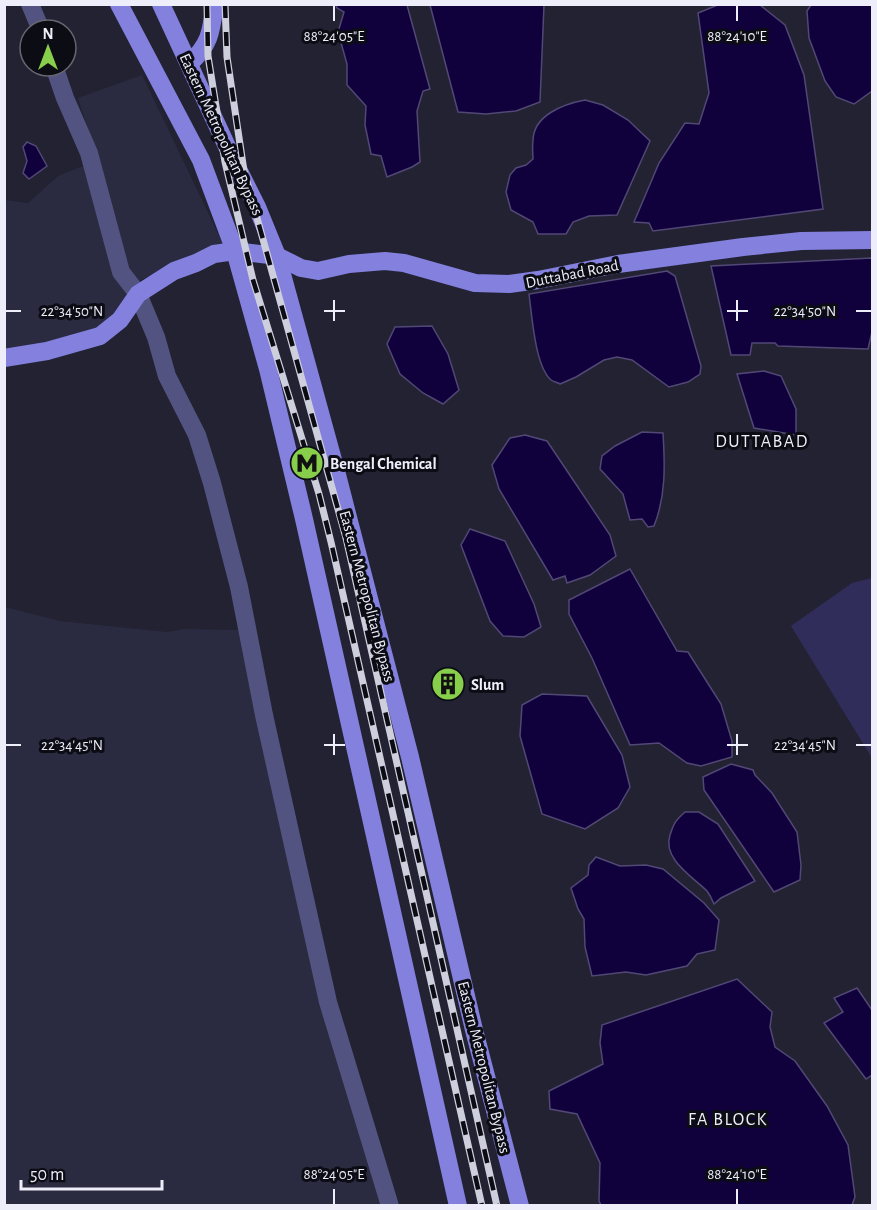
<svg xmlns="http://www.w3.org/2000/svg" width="877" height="1210" viewBox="0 0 877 1210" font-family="'Alegreya Sans',sans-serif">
<rect width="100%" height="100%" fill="#223"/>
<g fill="#2a2a41">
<path d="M142,75l81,169 -82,36 -26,32 -23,20 -58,15 -29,2 -1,-149 24,3 30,-27 40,-16 -20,-62z"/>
<path d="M5,607l55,14 107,11 17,-3 56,1 141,575 -376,1z"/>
</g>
<path fill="#302d5b" d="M872,578v180l-81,-132 61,-43z"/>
<g fill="#10013c" stroke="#524875" stroke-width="1.5">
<path d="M720,4l40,1 25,20 19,50 19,134 -170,22 -4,-8 -15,-1 25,-59 26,-40 14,1 10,-31 -11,-80z"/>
<path d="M336,5h71l23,84 -7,2 -6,20 3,51 -8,5 -25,10 -6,-21 -10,-2 -6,-29 1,-19 -19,-21v-21l-9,-32 6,-20 -7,-4z"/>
<path d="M430,5h114l-4,97 -24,9 -30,3 -28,-2z"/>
<path d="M811,5h61v86l-18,13 -18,-7 -11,-16 -16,-43 -2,-27z"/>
<path d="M585,100l18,5 25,15 22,21 -33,74 -28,1 -16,6 -7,12h-28l-5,-12 -22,-12 -5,-18 4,-17 6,-7 10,-3 7,-6c0,-6 -1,-12 0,-18 0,-26 31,-37 52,-41z"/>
<path d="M27,142l9,4 11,20 -18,13 -6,-6 4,-12 -4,-14z"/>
<path d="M872,258v74l-4,17 -90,-3 -3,-3h-23l-2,12h-19l-20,-89z"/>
<path d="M667,271l8,5 26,90 -1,8 -12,8 -19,5 -37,-27 -15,-3 -13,3 -28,17 -16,7c-1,-1 -8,-3 -9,-4 -16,-14 -19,-64 -22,-86z"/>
<path d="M432,326l16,28 11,36 -16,14 -20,-11 -23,-19 -13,-30 8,-17z"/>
<path d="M764,371l17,5 15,33v26l-42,-7 -17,-54z"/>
<path d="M642,432l21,1c2,32 3,63 -9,93l-6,1 -6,-8 -12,1 -7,-26 -23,-25 2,-13 13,-10z"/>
<path d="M525,435l22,6 63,94 6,21 -26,19 -23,8 -2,-7 -12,4 -54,-91 -7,-24 18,-27z"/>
<path d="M470,529l35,12 29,63 7,23 -17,10 -21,-1 -13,-15 -29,-76z"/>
<path d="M630,569l47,82 11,1 33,52 11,37v16l-31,9 -14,-3 -28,-20 -29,2 -38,-87 -23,-44v-14z"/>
<path d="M542,694l45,2 35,59 8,32 -12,21 -33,21 -43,-15 -22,-78 2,-31z"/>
<path d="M731,764l22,6 2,5 17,18 25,39 4,33 -1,15 -26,12 -70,-102 -1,-13z"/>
<path d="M685,812h14l19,12 37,57 -34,17 -7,6c-2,-5 -4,-9 -7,-13 -14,-14 -45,-32 -37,-56 4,-12 5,-14 15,-23z"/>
<path d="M596,857l24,9 26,-1 17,4 41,34 15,17 -4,30 -18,4 -10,12 -41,9 -20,-3 -34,4 -7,-29 -1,-28 -6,-10 -7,-21 17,-13 1,-10z"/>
<path d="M737,979l35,33 -2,15 5,20 20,14 32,45 21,39 7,52 -3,8h-251l-2,-4 1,-38 -23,-49 -27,-5 -1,-18 54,-27 -3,-21 2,-18z"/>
<path d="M857,988l15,22v65l-6,4 -42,-56 19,-11 -9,-14z"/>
</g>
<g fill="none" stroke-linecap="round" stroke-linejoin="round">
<g stroke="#535381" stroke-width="18">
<path d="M30,4l11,26"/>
<path d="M54,66l11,32 24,55 32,119 17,22 18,43 11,39 30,59 15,48 27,104 25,128 64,287 62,204"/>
</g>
<g stroke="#8380de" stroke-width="18">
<path d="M119,4l82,156 34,91 33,118 36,150 154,687"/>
<path d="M161,4l69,149 27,54 20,49 59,215 74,286 64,273 46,176"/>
<path d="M189,64c21,-20 22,-31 26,-60"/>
<path d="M4,358l43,-7 53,-15 20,-16 18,-26 36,-23 22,-8 18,-9 21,-3 42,5 24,12 17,3 31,-7 36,-3 19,2 71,20 34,1 29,-4 80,-16 125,-17 58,-6 71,-1"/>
</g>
<g stroke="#cecfdc" stroke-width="7">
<g id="rail">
<path d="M207,4l1,52 17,106 28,118 66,214 12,48 151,664"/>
<path d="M225,4l2,53 17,114 102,367 151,668"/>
</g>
</g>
<use href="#rail" stroke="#0c0c14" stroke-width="4.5" stroke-dasharray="14" stroke-linecap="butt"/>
</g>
<path fill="none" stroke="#edeefa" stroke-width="2" d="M334,6v15M737,6v15M334,300v21M737,300v21M6,311h15M324,311h21M727,311h21M856,311h15M334,734v21M737,734v21M6,745h15M324,745h21M727,745h21M856,745h15M334,1189v15M737,1189v15"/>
<defs>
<g id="metro-disc" transform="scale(1.725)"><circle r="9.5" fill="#87cf4a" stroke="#0c0c14"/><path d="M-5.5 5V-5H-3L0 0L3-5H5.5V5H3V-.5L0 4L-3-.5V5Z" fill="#111"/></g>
<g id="building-disc" transform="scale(1.725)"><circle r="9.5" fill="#87cf4a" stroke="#0c0c14"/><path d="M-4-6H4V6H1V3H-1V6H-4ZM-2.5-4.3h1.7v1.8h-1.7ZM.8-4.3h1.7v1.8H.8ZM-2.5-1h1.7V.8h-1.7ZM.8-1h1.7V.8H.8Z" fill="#111"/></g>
</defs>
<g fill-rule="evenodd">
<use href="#metro-disc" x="307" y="463"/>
<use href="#building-disc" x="448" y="684"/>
</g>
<g text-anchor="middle" stroke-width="6" stroke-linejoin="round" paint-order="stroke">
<g font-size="16" fill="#edeefa" stroke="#0c0c14">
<text transform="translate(222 134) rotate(65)" y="6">Eastern Metropolitan Bypass</text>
<text transform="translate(572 273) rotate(-11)" y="6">Duttabad Road</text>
<text transform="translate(368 596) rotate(75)" y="6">Eastern Metropolitan Bypass</text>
<text transform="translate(485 1067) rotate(76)" y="6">Eastern Metropolitan Bypass</text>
</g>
<g font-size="16" font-weight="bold" fill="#edeefa" stroke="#0c0c14" text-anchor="start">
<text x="330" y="469">Bengal Chemical</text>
<text x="471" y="690">Slum</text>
</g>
<g font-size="18" letter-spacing="1.5" fill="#edeefa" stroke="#0c0c14">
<text x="762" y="447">DUTTABAD</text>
<text x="728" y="1125">FA BLOCK</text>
</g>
</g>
<g font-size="15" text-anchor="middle" fill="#edeefa" stroke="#0c0c14" stroke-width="6" stroke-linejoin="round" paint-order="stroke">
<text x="334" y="41">88°24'05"E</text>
<text x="737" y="41">88°24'10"E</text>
<text x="72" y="316">22°34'50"N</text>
<text x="805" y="316">22°34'50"N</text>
<text x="72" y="750">22°34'45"N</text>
<text x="805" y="750">22°34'45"N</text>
<text x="334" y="1179">88°24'05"E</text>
<text x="737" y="1179">88°24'10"E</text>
</g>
<rect width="877" height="1210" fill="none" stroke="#edeefa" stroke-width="12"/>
<g transform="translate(48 48)"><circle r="28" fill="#0c0c14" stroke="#666670" stroke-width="1.5"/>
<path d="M0-4.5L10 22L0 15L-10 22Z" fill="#87cf4a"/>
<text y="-9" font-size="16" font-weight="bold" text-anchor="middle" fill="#edeefa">N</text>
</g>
<path d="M21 1180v9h141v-9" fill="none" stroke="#edeefa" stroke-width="3"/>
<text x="30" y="1180" font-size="18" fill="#edeefa" stroke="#0c0c14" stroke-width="4.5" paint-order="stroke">50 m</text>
</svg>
